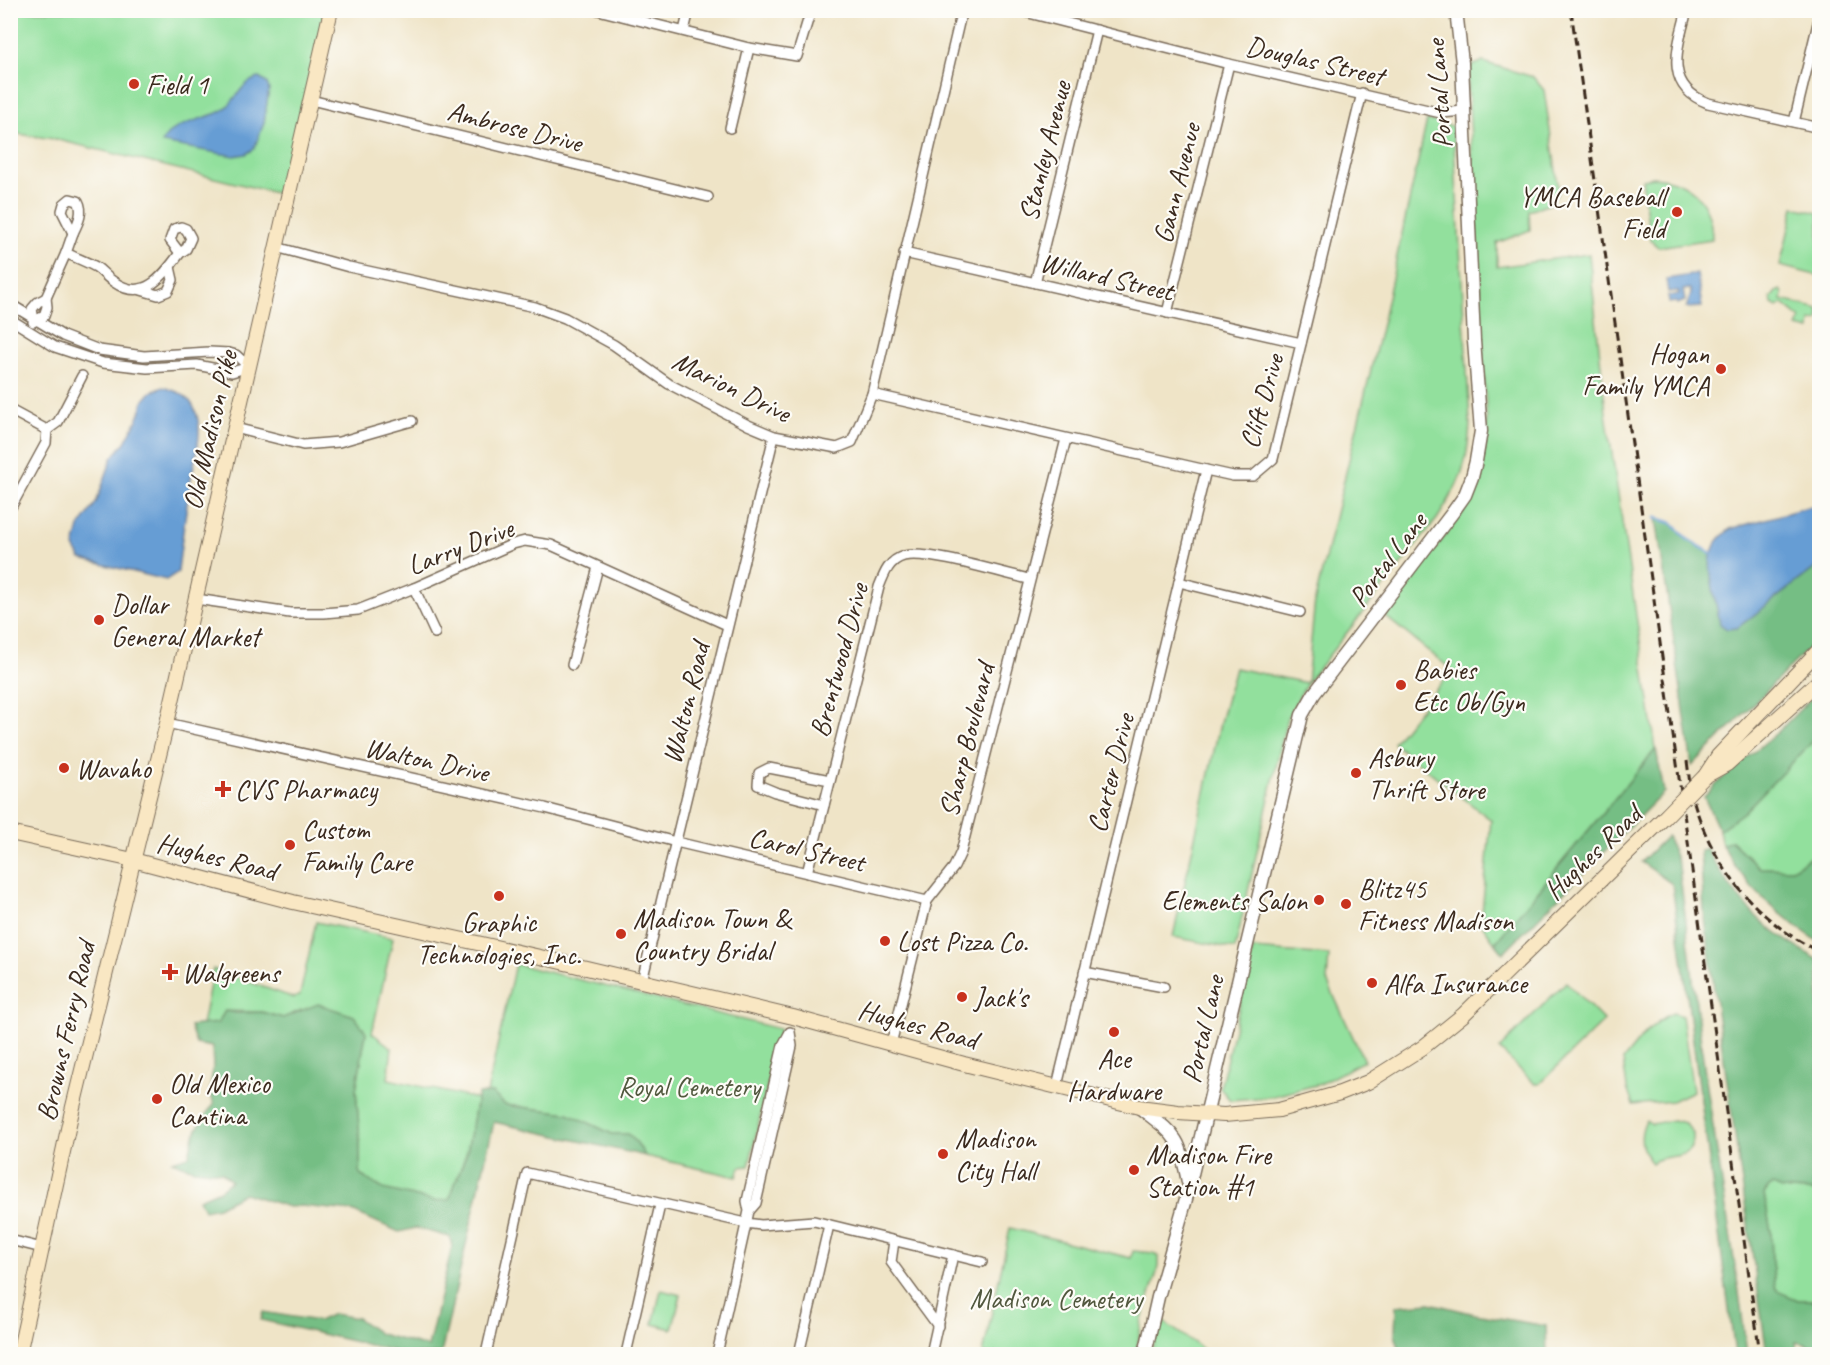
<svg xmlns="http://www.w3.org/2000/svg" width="1830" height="1365" viewBox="0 0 1830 1365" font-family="Caveat,sans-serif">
<rect width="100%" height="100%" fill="#fdfcf7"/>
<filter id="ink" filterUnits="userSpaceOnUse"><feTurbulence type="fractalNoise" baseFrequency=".0167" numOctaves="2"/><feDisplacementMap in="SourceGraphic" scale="12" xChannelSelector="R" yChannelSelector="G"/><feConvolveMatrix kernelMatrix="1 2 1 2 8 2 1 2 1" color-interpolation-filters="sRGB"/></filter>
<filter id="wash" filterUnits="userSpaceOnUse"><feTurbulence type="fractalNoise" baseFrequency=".008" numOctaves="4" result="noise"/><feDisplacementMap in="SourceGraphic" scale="24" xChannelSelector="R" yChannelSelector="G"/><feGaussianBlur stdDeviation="1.35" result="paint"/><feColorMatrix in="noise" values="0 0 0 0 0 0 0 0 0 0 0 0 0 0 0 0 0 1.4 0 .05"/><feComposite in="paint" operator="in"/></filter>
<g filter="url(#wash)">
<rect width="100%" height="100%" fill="#efe4c7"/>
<g fill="#92e09d" stroke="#66855e" stroke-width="1.5">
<path d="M11,11h316l-29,125 -18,58 -226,-55 -43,-6z"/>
<path d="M1483,62l50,15 11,13 15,101 -9,13 -21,7 1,19 -33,13v24l92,-13 17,159 50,336 -161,194 -14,-20 10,-103 -98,-77 59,-73 -67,-54 80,-107c15,-26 21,-53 22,-83l-20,-359z"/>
<path d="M1427,120l26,6 17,297c-2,42 -10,61 -33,96l-130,164 -20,35 -52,231 -62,-12 48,-218 14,-51 72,15 8,-83 67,-276z"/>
<path d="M1652,177c38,2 60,24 60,62l-54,8 -8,-7 -8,-61z"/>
<path d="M1794,207l25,6v63l-39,-10z"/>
<path d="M1781,290l2,3 -1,7 37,9v11l-8,1 -1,9 -13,-3 4,-8 -18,-15 -6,3 -5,-3 -1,-6 5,-6z"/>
<path d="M1819,735v59l-3,11 4,31 -4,18 -24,15 -32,-1 -29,-27 -9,4 -3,-15 25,-18z"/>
<path d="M316,922l77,16 -21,95 20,15 -4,31 89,20 -10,53 -18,48 -15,1 -51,-12 -23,-14v-34l-4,-51 10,-57 -65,-23 -18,8 -21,-6 -37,-1 -7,12 -16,2 11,-56 81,29 6,-3z"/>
<path d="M1253,949l76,6 -2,26 37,80 -44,23 -50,13 -40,3 -10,-12z"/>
<path d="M515,964l265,65 -31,137 -9,1 -3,10 -92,-21 -8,-13 -9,-9h-16l-44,-21 -63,-8 -13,-12h-5z"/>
<path d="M1566,982l38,39 -65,63h-4l-36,-35z"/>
<path d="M1673,1013l9,3 11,75 -21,10 -39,4 -6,-17 -4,-28c15,-19 28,-37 50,-47z"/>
<path d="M1646,1120l6,4 21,-4 12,3 8,10c3,31 -26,18 -41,30 -12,-13 -14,-27 -6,-43z"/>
<path d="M1773,1185l16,5 30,2v108h-21l-19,-8 -4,-5 -3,-25 -1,-30 -7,-38 5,-7z"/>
<path d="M1010,1228l121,30 2,-7 21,2 5,4v9l-17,54 -6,34h-153z"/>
<path d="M661,1290l20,5 -9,34 -19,-5z"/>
<path d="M1158,1318l52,36h-59z"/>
</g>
<g fill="#75be84" stroke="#587451" stroke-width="1.5">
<path d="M1656,518l16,5 15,16 24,14v17l9,53 17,5 82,-63v73l-127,128z"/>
<path d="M1819,690v45l-75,77 -25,18 -15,-33 22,-22 53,-44z"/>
<path d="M1656,749l8,43 -161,161 -8,-10z"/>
<path d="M1667,836l12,31 26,207 33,211 9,69h-12l-63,-470 -31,-22z"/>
<path d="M1819,836l1,106h-1c-41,-28 -73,-53 -97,-97l9,-4 29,27 32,1 24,-15z"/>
<path d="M1706,848c30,55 59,83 113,112v232l-38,-3 -8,-4 -4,2 -5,7 7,38 1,30 3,25 4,5 19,8h21v50l-14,-6 -9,-2 2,12h-31l-49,-335 -14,-108 -4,-60z"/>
<path d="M318,1004l36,12 12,16 -10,58 4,51v34l23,14 51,12 15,-1 18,-48 11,-58 14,-1 13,12 63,8 44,21h16l9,9 8,13 -151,-34 -53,232h-33l-147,-34 2,-8 55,9 15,-7 24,4 23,16 48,13 24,-100 -2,-10 -34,-9 -17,4 -47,-21 -51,-5 -12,1 -45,-14 -26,14 -14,3 -5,-11 21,-9 11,-9 -9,-9 -28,-3 -22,-8 17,-5c3,-20 10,-36 25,-51l-4,-14 3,-24 -1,-20 -16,-3 -6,-18 28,-3 7,-12 12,2 25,-1 21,6z"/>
<path d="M1430,1303l45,11 71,12 1,28h-146l-6,-19 1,-29z"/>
</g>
<g fill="#669dd4" stroke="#506479" stroke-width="1.5">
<path d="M259,78l8,5 2,6 -5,34 -10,26 -8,5 -12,2 -72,-13c6,-19 44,-24 60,-32 15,-10 18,-29 37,-33z"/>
<path d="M1697,274l5,33 -16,1 5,-14 -1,-5 -7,1 2,11 -8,3 -1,-2 -7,1 -1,-7 11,-2 -1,-3 -10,1 -2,-13z"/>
<path d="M163,387c14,4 26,8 32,23 10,23 -1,50 -5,74 -4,29 -9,58 -12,88l-12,8 -85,-21 -7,-12 5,-20 17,-24 16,-45 13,-16 14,-26 5,-16 7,-8z"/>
<path d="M1819,504v61l-82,63 -10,1 -7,-5c-3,-19 -14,-55 -8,-72 3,-10 10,-16 18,-23z"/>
</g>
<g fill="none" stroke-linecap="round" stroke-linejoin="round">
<path stroke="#669dd4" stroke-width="3" d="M1656,518l16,5 15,16 24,14"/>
</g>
</g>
<g filter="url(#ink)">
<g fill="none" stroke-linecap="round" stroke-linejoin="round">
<g stroke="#7a6b59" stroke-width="12">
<g id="minor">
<path d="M598,10l151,38 48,8 14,-46"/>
<path d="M1017,10l212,54 212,49 23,-2"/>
<path d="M1687,10c-9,36 -25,76 21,93l112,25"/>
<path d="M684,31l5,-21"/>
<path d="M311,100l397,97"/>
<path d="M1794,122l26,-107"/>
<path d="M730,128l19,-80"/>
<path d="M70,199l8,2c6,11 0,22 -5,32l-11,-22 2,-7z"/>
<path d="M181,227l5,2 5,9 -5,11 -6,4 -10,-13 4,-11z"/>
<path d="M276,247l73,20 186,40 30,11 49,27 55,39 79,41 26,11 63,12 15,-6 20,-48 90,-384"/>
<path d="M66,253c10,5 21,9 30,14 6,4 11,11 18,15 30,21 49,-6 66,-29"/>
<path d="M904,253l397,90"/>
<path d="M1035,283l62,-253"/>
<path d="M141,290l17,5 10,-4 5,-11 -3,-13"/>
<path d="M46,298l20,-45 7,-20"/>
<path d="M10,304l53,32 36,14 45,6 65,-4 20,1 7,2 13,12 -17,5 -35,-7 -50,3 -44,-5 -48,-16 -45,-28"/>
<path d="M1167,313l62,-249"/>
<path d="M33,322l11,-6 3,-9 -1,-9 -8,4 -6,7 2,11"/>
<path d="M872,394l334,76 27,6h20l20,-17 89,-366"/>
<path d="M10,410l37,20"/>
<path d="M235,428l68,17 36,-3 73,-21"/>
<path d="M47,430l11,-8 24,-46"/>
<path d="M10,509l36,-66 1,-13"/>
<path d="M1179,582l121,30"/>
<path d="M414,588l21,45"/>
<path d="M196,599l94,14h34l34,-3 56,-22 99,-44 12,-3 26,4 176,80"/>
<path d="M572,665l26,-98"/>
<path d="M167,723l378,85 131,34 251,59"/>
<path d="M824,805l-49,-13 -17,-7 1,-12 10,-5 61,12"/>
<path d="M807,873l72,-286c5,-13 10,-27 25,-31 23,-6 98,17 125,23"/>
<path d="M1084,972l80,15"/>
<path d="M642,981l132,-545"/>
<path d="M891,1044l36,-143 27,-34 7,-15 105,-413"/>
<path d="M1057,1086l149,-616"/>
<path d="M10,1240l32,8"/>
<path d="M894,1241l-3,21 47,64"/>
<path d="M486,1354l41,-181 219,50 15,2 53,-4 168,41"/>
<path d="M626,1354l34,-149"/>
<path d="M717,1354l32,-143 -2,-10 36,-156 7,-13 2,14 -36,157 -7,8"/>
<path d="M799,1354l30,-129"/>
<path d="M931,1354l22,-99"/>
</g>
</g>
<g stroke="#7a6b59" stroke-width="15">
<g id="tertiary">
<path d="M1139,1107c37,29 40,28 49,75"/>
<path d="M1145,1354l13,-57 28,-98 116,-484 12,-21 139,-182 12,-17 7,-18 4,-16 5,-30 -7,-90 -12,-278 -6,-53"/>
</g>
</g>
<g stroke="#7a6b59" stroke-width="16">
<g id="secondary">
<path d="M1707,775l20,-11 93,-84"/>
<path d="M1705,776l13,-20 102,-107"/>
<path d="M10,833l123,27 160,42 247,55 253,60 171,47 175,43 39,5 46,3 55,-5 61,-17 28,-11 54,-34 41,-33 202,-198"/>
<path d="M19,1354l52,-239 96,-392 164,-713"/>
</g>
</g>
<use href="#minor" stroke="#fff" stroke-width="9"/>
<use href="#tertiary" stroke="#fff" stroke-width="12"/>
<use href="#secondary" stroke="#f9e7c3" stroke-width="14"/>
<g stroke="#3b2a1e" stroke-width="3" stroke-dasharray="9 4.5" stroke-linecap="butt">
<path d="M1571,10l189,1344"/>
<path d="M1687,761c2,14 3,28 7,41 19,66 64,120 126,150"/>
</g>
<g stroke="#7a6b59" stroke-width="16" stroke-linecap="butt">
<path id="secondary-bridge" d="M1665,817l40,-41"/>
</g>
<use href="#secondary-bridge" stroke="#f9e7c3" stroke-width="14"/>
</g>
</g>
<g fill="#c8321e" stroke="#fdfcf7" stroke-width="2">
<circle cx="134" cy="84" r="6"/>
<circle cx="1677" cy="212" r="6"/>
<circle cx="1721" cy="369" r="6"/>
<circle cx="99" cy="620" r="6"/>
<circle cx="1401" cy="685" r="6"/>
<circle cx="64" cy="768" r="6"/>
<circle cx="1356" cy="773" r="6"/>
<path d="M220 780h6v6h6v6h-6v6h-6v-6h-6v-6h6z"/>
<circle cx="290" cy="845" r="6"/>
<circle cx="499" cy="896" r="6"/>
<circle cx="1319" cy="900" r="6"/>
<circle cx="1346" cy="904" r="6"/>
<circle cx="621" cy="934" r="6"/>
<circle cx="885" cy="941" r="6"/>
<path d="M167 963h6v6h6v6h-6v6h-6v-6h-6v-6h6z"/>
<circle cx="1372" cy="983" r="6"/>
<circle cx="962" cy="997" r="6"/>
<circle cx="1114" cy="1032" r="6"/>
<circle cx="157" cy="1099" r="6"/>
<circle cx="943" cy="1154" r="6"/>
<circle cx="1134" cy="1170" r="6"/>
</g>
<g text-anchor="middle" stroke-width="4.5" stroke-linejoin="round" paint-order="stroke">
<g font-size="28" fill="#3b2a1e" stroke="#fdfcf7">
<text transform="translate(1315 60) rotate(13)" y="10">Douglas Street</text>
<text transform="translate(1438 94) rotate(-94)" y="10">Portal Lane</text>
<text transform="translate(515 126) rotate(14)" y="10">Ambrose Drive</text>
<text transform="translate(1044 151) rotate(-76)" y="10">Stanley Avenue</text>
<text transform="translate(1176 183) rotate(-76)" y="10">Gann Avenue</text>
<text transform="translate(1107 276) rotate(13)" y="10">Willard Street</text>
<text transform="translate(732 386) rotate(26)" y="10">Marion Drive</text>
<text transform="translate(1261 401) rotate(-74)" y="10">Clift Drive</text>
<text transform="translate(209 430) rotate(-77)" y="10">Old Madison Pike</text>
<text transform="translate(460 546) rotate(-21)" y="10">Larry Drive</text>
<text transform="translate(1387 559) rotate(-53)" y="10">Portal Lane</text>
<text transform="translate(838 660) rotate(-75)" y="10">Brentwood Drive</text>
<text transform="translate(685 703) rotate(-76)" y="10">Walton Road</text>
<text transform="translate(966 740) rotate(-76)" y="10">Sharp Boulevard</text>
<text transform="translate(427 759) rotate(12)" y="10">Walton Drive</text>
<text transform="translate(1110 773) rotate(-76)" y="10">Carter Drive</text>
<text transform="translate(807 849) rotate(13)" y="10">Carol Street</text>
<text transform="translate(1592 852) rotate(-44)" y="10">Hughes Road</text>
<text transform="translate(217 856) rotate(14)" y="10">Hughes Road</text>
<text transform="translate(918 1024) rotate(15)" y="10">Hughes Road</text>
<text transform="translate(1202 1029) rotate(-77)" y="10">Portal Lane</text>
<text transform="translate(65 1031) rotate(-77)" y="10">Browns Ferry Road</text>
</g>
<g font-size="28" fill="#3b2a1e" stroke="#fdfcf7" text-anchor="start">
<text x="146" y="94">Field 1</text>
<text x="1665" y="206" text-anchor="end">YMCA Baseball<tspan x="1665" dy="32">Field</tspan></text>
<text x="1709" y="363" text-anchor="end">Hogan<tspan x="1709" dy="32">Family YMCA</tspan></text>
<text x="111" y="614">Dollar<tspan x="111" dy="32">General Market</tspan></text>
<text x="1413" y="679">Babies<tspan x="1413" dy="32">Etc Ob/Gyn</tspan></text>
<text x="1368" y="767">Asbury<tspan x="1368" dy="32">Thrift Store</tspan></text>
<text x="76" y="778">Wavaho</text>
<text x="235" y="799">CVS Pharmacy</text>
<text x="302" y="839">Custom<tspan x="302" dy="32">Family Care</tspan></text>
<text x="1358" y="898">Blitz45<tspan x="1358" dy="32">Fitness Madison</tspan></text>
<text x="1307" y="910" text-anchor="end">Elements Salon</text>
<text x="633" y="928">Madison Town &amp;<tspan x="633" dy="32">Country Bridal</tspan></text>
<text x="499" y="932" text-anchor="middle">Graphic<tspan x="499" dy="32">Technologies, Inc.</tspan></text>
<text x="897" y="951">Lost Pizza Co.</text>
<text x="182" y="982">Walgreens</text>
<text x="1384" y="993">Alfa Insurance</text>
<text x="974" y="1007">Jack's</text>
<text x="1114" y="1068" text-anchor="middle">Ace<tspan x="1114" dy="32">Hardware</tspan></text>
<text x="169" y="1093">Old Mexico<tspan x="169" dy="32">Cantina</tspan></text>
<text x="955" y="1148">Madison<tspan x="955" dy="32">City Hall</tspan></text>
<text x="1146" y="1164">Madison Fire<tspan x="1146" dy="32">Station #1</tspan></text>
</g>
<g font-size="28" fill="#51583e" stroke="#fdfcf7">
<text x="689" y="1096">Royal Cemetery</text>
<text x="1056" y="1308">Madison Cemetery</text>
</g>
</g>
<rect width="1830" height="1365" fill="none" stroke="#fdfcf7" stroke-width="36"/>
</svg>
